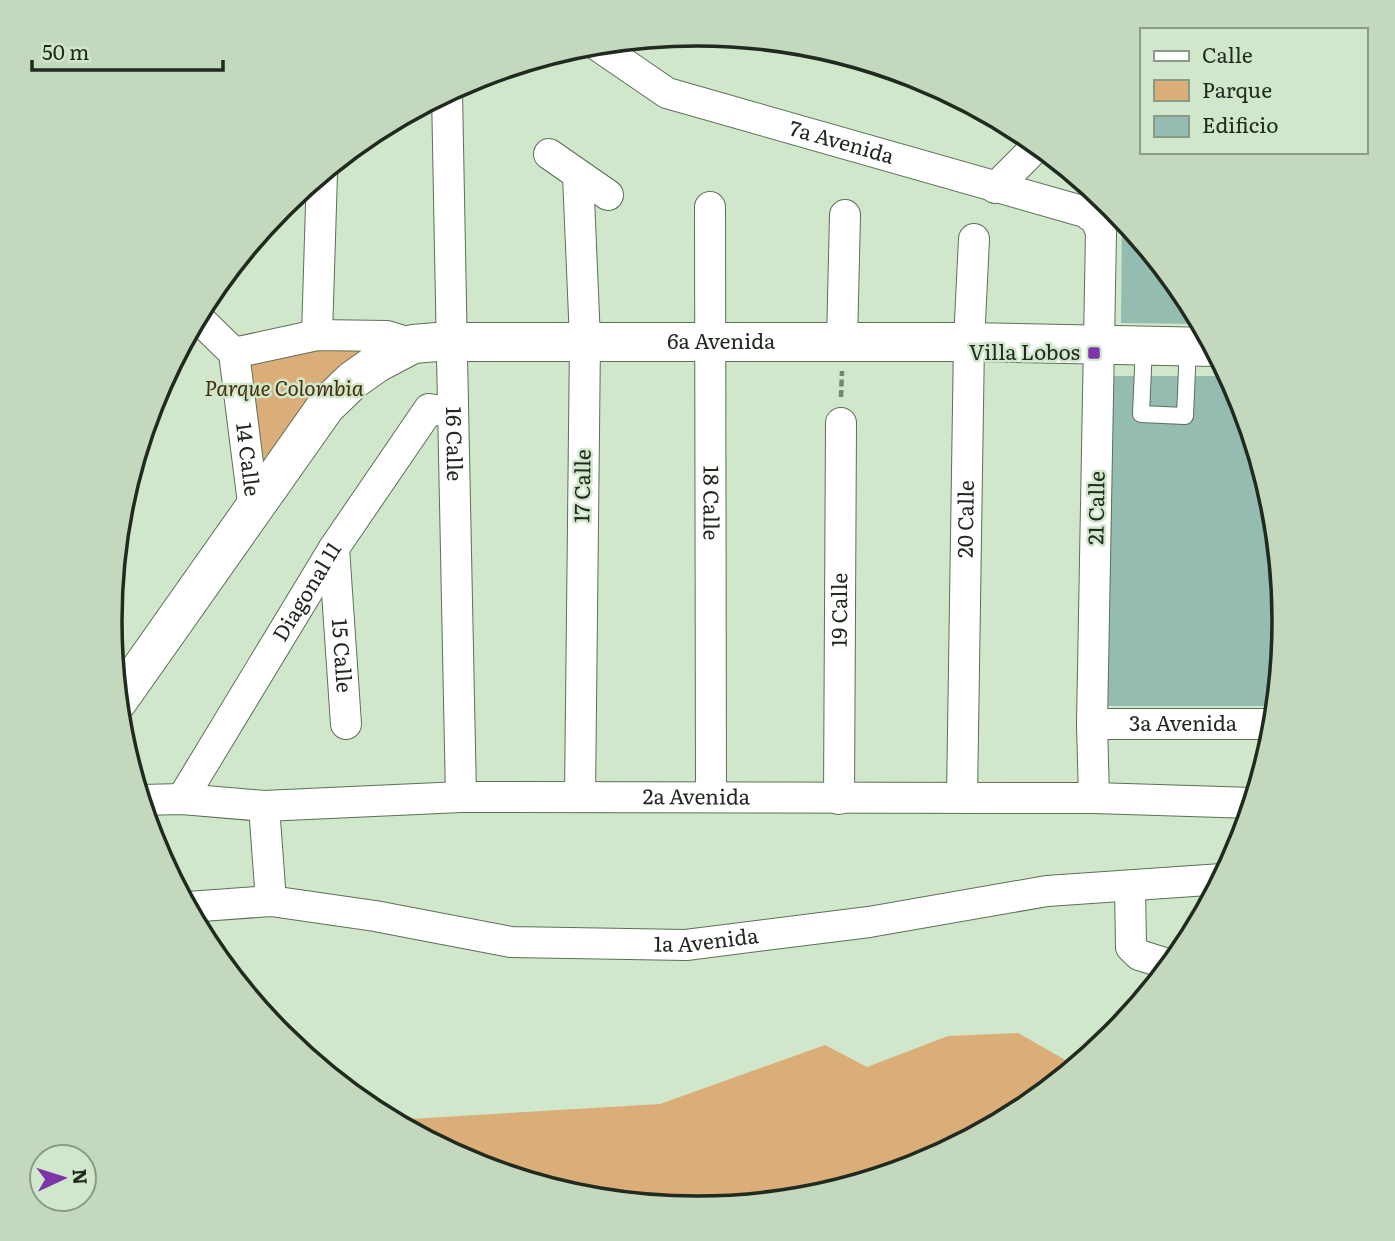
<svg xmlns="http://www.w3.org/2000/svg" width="1395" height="1241" viewBox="0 0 1395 1241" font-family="Literata,serif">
<rect width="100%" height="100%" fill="#d1e7cb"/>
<g fill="#dbae79">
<path d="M381,336l-124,170 -23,-153z"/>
<path d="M1018,1033l58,33 -53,43 -40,22 -55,15 -6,17 -110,34 -115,11 -114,-12 -111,-33 -79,-43 267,-16 165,-59 42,22 81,-31z"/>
</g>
<g fill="#95bcb0">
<path d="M1122,216l64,79 16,29 -81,-1z"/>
<path d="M1104,376h126l10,20 34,110 11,115 -9,85h-172z"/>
</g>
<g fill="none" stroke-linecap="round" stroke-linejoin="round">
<g stroke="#5c7057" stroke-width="18">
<path id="lane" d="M1144,346l-3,68 44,2 3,-70"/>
</g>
<g stroke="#5c7057" stroke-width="32">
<g id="street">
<path id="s1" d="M594,43l73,50 418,119 11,8 5,12 -9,492 2,74"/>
<path id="s2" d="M447,92c5,235 8,470 14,705"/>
<path d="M549,154l59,41"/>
<path d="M578,175l7,165 -5,457"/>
<path d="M995,188l44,-44"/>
<path id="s3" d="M710,207l1,590"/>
<path id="s4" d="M197,317l37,36 20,158"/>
<path d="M317,335l5,-162"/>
<path d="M842,342l3,-127"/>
<path d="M234,353l83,-18 70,1 26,8"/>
<path id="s5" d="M334,548l12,176"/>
<path id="s6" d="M1092,724h182"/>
<path id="s7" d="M962,797l7,-455 5,-103"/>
<path id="s8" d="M182,799l152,-251 95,-139 22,3"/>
<path id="s9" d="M839,799l2,-376"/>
<path id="s10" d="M141,800l41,-1 82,7 197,-9 633,1 159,5"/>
<path d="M264,806l7,95"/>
<path d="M1130,886l1,61 8,8 32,10"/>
<path id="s11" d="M188,907l83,-6 104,15 136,26 175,3 183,-23 178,-31 175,-12"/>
</g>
</g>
<g stroke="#5c7057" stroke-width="40">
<g id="secondary">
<path id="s12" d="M118,701l208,-295 27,-26 24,-17 36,-19 24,-2h532l245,5"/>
</g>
</g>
<path stroke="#768572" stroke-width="4.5" stroke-dasharray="7 3.5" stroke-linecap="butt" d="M841,397l1,-26"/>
<use href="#lane" stroke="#fff" stroke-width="16"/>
<use href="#street" stroke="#fff" stroke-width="30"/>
<use href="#secondary" stroke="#fff" stroke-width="38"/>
</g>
<rect fill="#7d35a8" stroke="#d1e7cb" stroke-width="2.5" x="1087" y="346" width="14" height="14" rx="3.5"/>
<g text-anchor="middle" stroke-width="5" stroke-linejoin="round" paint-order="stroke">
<g font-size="21" fill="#212a1f" stroke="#d1e7cb">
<text dy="7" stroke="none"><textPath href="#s1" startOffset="270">7a Avenida</textPath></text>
<text dy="7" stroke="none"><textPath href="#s12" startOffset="777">6a Avenida</textPath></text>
<text dy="7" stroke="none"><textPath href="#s2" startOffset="352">16 Calle</textPath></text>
<text dy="7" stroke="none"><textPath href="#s4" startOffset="159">14 Calle</textPath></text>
<text transform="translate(583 486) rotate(-89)" y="7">17 Calle</text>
<text dy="7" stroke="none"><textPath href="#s3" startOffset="296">18 Calle</textPath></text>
<text transform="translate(1097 508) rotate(-89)" y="7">21 Calle</text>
<text dy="7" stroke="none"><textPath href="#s7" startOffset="278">20 Calle</textPath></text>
<text dy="7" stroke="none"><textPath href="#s8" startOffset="242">Diagonal 11</textPath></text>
<text dy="7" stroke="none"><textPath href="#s9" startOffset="189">19 Calle</textPath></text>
<text dy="7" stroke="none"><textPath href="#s5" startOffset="108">15 Calle</textPath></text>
<text dy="7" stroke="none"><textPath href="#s6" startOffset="91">3a Avenida</textPath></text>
<text dy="7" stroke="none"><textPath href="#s10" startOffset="556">2a Avenida</textPath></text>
<text dy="7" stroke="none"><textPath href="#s11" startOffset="522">1a Avenida</textPath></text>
</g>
<g font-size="21" fill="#212a1f" stroke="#d1e7cb" text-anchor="end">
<text x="1080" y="360">Villa Lobos</text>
</g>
<g font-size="21" font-style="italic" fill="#462d09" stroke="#d1e7cb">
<text x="284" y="396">Parque Colombia</text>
</g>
</g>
<path d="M0 0H1395V1241H0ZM122 621a575 575 0 1 1 1150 0a575 575 0 1 1-1150 0Z" fill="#c3d8bd" fill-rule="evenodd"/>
<path fill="none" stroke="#212a1f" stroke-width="3.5" d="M122 621a575 575 0 1 1 1150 0a575 575 0 1 1-1150 0Z"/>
<rect x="1140" y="28" width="228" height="126" fill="#d1e7cb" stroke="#8b9b86" stroke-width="2"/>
<rect x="1154" y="51" width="35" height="10" fill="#ffffff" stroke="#8b9b86" stroke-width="2"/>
<text x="1202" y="63" font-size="21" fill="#212a1f">Calle</text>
<rect x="1154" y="80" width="35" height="21" fill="#dbae79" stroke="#8b9b86" stroke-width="2"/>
<text x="1202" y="98" font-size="21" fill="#212a1f">Parque</text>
<rect x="1154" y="116" width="35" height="21" fill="#95bcb0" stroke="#8b9b86" stroke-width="2"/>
<text x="1202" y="133" font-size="21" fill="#212a1f">Edificio</text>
<g transform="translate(63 1178) rotate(86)"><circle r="33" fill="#d1e7cb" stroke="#8b9b86" stroke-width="2"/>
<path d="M0-5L12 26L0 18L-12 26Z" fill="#7d35a8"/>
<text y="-10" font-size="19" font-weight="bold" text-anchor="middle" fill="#212a1f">N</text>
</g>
<path d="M32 60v10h191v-10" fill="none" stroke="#212a1f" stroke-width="3.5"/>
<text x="42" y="60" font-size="21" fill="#212a1f" stroke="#d1e7cb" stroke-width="5" paint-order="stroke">50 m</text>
</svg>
